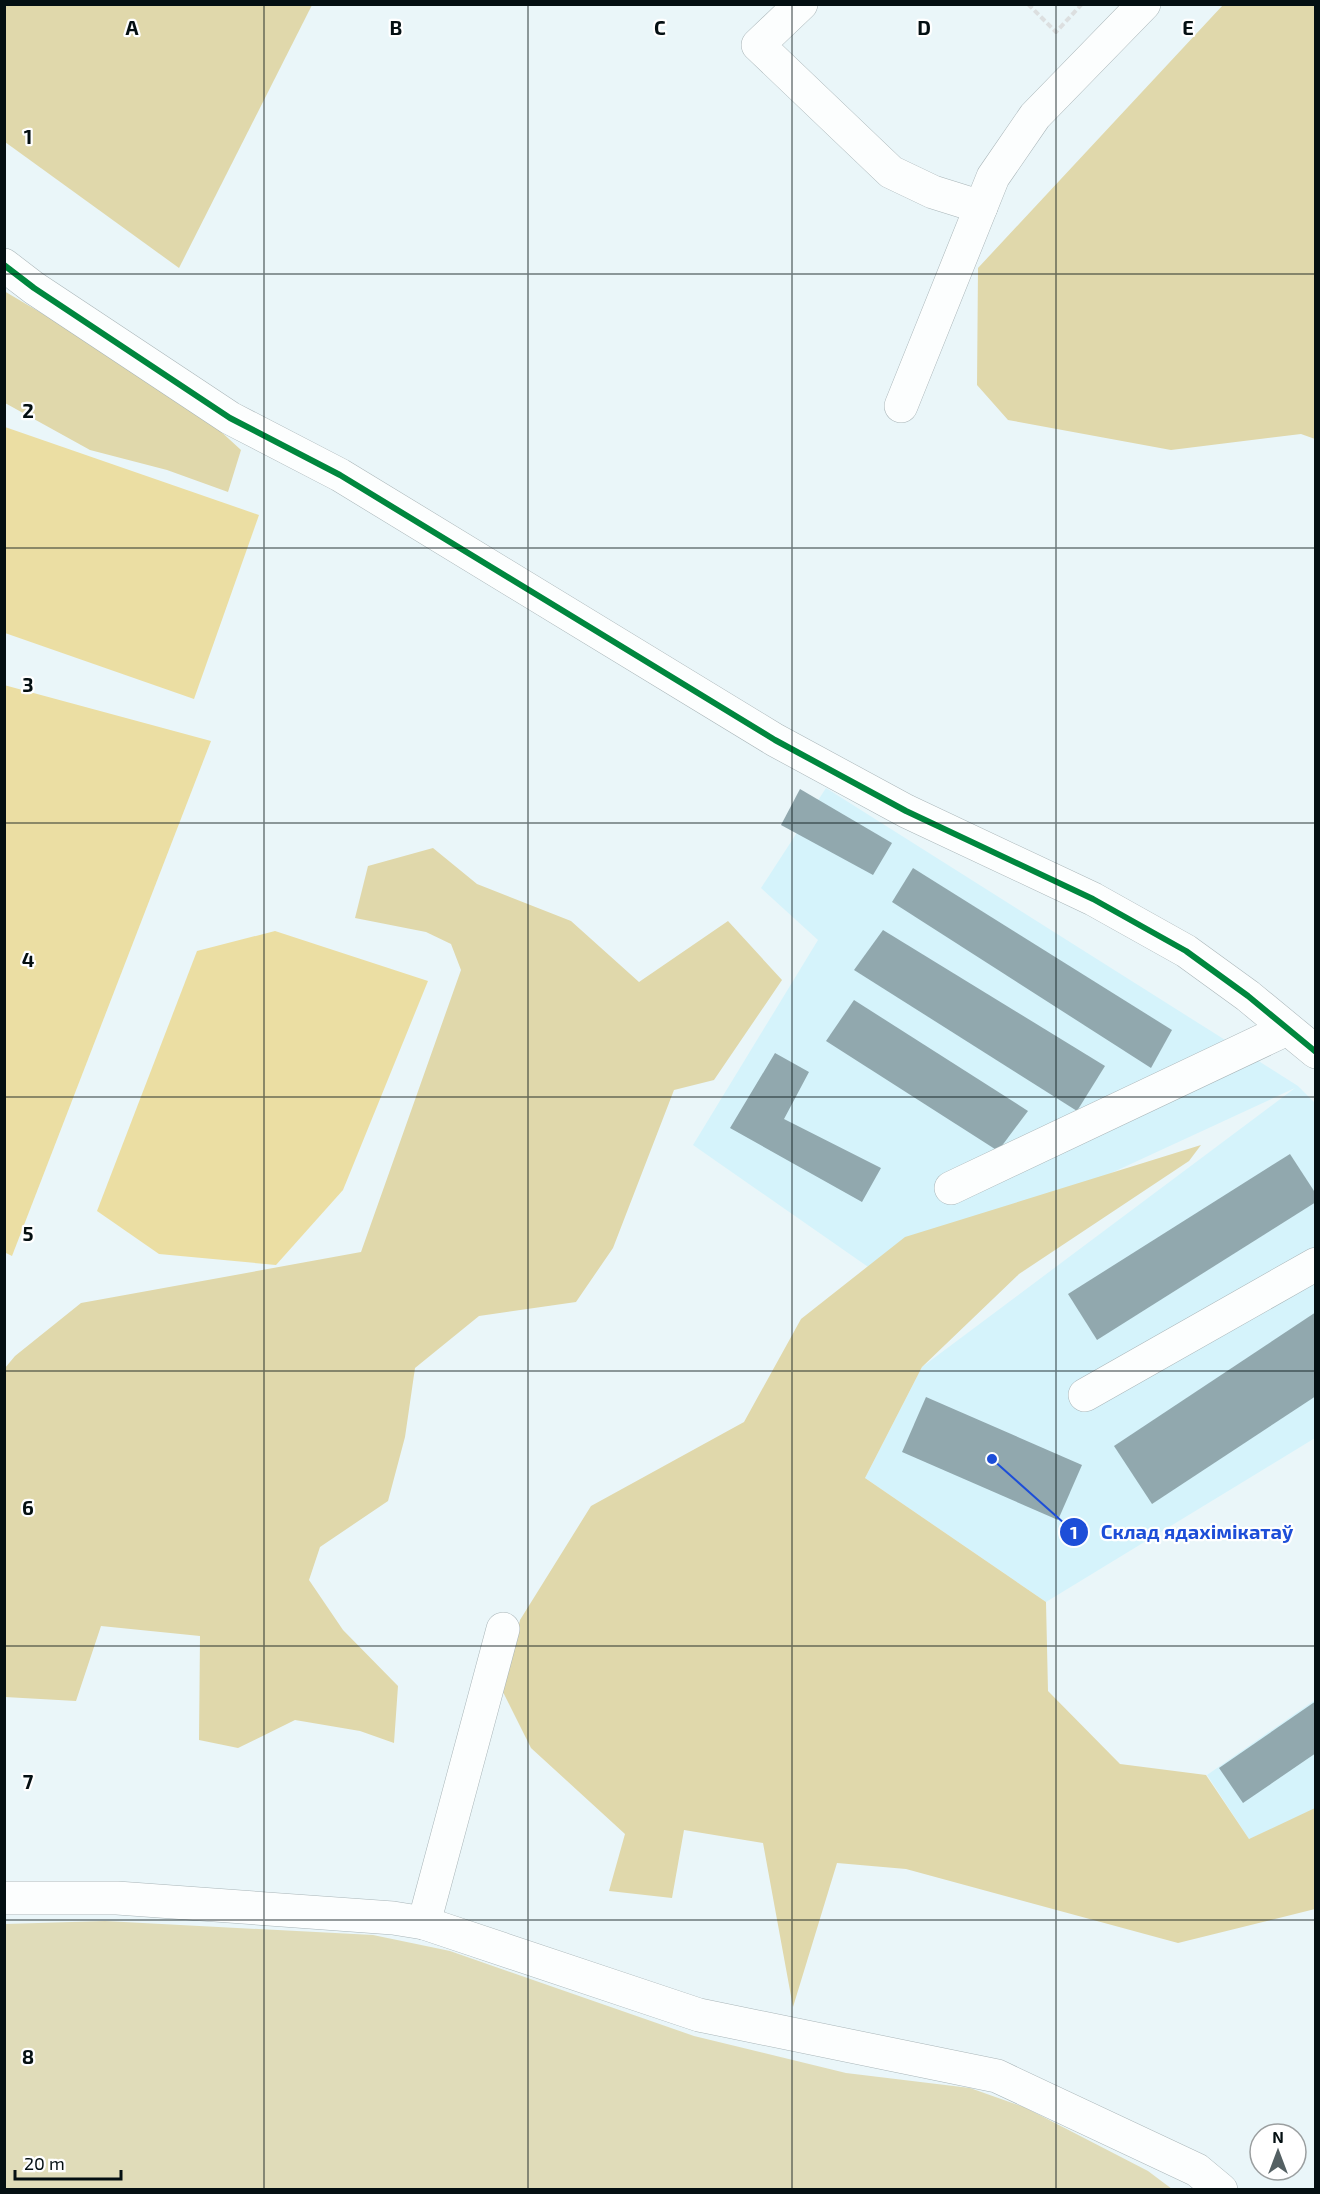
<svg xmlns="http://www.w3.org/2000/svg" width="1320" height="2194" viewBox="0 0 1320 2194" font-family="'Exo 2',sans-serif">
<rect width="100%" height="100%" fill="#eaf6f9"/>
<g fill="#d5f3fb">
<path d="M826,788l472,298 17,17v335l-269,164 -181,-124 57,-111 373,-279 -411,190 -191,-133 125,-205 -57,-52z"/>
<path d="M1315,1700v110l-66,29 -42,-64z"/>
</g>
<path fill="#e0dcb9" d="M105,1921l268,14 77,16 244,85 152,37 124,15 54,19 124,64 24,18h-1167v-265z"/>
<g fill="#e0d8ab">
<path d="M4,5h308l-133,263 -174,-126z"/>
<path d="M1223,5h92v434l-14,-5 -130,16 -163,-30 -31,-35 1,-117z"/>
<path d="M4,291l178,105 59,54 -13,42 -61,-22 -77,-20 -85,-47z"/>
<path d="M433,848l44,36 94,37 68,61 89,-61 54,59 -68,100 -40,10 -61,158 -37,54 -97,14 -64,52 -10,69 -17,64 -68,46 -11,33 34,50 55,56 -4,57 -34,-12 -65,-11 -57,28 -39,-8 1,-104 -99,-10 -25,75 -71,-4v-329l10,-12 66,-53 280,-51 100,-282 -10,-26 -25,-12 -71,-14 13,-52z"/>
<path d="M1201,1145l-12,16 -170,113 -97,93 -57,111 181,124 2,89 72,73 86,11 43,64 66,-31v101l-137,34 -272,-74 -69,-6 -44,144 -30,-164 -79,-13 -12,68 -63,-7 16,-57 -94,-86 -28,-56 17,-72 71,-114 153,-84 57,-103 104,-82z"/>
</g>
<g fill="#ebdea3">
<path d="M5,427l254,88 -65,184 -189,-66z"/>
<path d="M4,685l207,56 -199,515 -8,-4z"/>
<path d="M275,931l153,50 -85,209 -67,75 -117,-11 -62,-43 100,-260z"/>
</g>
<g fill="#91a8ae">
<path d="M800,789l92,54 -19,32 -92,-50z"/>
<path d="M913,868l259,162 -21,38 -259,-166z"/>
<path d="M883,930l222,136 -28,45 -223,-141z"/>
<path d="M854,1000l174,111 -30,40 -172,-110z"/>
<path d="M775,1053l34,19 -25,47 97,49 -19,34 -132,-74z"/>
<path d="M1290,1154l26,40v8l-219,138 -29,-46z"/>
<path d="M1316,1312v84l-164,108 -38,-58z"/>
<path d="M926,1397l156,68 -24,55 -156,-68z"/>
<path d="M1316,1701v52l-73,50 -24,-35z"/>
</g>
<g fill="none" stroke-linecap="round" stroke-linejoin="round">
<g stroke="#a9b5b8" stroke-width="34">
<g id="minor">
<path d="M801,4l-43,41 133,127 42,20 48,15"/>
<path d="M4,265l30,23 196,130 110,57 435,265 131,71 187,88 93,52 62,45 68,56"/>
<path d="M901,406l92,-229 42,-61 109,-112"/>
<path d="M951,1188l336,-159"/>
<path d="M1085,1395l231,-131"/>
<path d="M4,1898h113l276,20 31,5 275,92 298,61 200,94 24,20"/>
<path d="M424,1923l79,-294"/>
</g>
</g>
<path stroke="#dcdfe0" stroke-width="4" stroke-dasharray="6 3" stroke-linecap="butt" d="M1028,4l28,28 26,-28"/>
<use href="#minor" stroke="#fcfefe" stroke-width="33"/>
<g stroke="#fff" stroke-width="10">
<path id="cycleway" d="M4,265l30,23 196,130 110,57 435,265 131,71 187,88 93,52 62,45 68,56"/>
</g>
<use href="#cycleway" stroke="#00873e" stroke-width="6"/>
</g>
<path fill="none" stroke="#040f12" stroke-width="1.5" stroke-opacity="0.55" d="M264,4v2186M528,4v2186M792,4v2186M1056,4v2186M4,274h1312M4,548h1312M4,823h1312M4,1097h1312M4,1371h1312M4,1646h1312M4,1920h1312"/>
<g font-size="20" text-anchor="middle" font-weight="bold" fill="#040f12" stroke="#fff" stroke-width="4.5" stroke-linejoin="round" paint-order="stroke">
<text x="132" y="35">A</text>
<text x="396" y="35">B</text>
<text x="660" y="35">C</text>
<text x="924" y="35">D</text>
<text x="1188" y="35">E</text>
<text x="28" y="144">1</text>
<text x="28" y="418">2</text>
<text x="28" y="692">3</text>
<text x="28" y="967">4</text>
<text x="28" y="1241">5</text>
<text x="28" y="1515">6</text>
<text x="28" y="1789">7</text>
<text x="28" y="2064">8</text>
</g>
<path fill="none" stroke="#1d4ed8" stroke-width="2" d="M992 1459L1074 1532"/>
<g fill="#1d4ed8" stroke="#fff" stroke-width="2">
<circle cx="992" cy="1459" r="6"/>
<circle cx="1074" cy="1532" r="15"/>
</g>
<g font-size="18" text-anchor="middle" font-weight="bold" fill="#fff">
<text x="1074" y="1539">1</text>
</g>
<g font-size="20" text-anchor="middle" font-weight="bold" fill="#1d4ed8" stroke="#fff" stroke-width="4.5" stroke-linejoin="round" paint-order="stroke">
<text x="1197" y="1539">Склад ядахімікатаў</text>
</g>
<rect width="1320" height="2194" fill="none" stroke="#040f12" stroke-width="12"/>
<g transform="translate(1278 2152)"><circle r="28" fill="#ffffff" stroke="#9b9fa0" stroke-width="1.5"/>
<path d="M0-4.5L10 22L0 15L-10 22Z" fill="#546063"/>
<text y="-9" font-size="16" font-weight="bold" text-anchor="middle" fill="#040f12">N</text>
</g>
<path d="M15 2170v9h106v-9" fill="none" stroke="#040f12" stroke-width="3"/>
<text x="24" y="2170" font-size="18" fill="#040f12" stroke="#ffffff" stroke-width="4.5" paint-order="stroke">20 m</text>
</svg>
